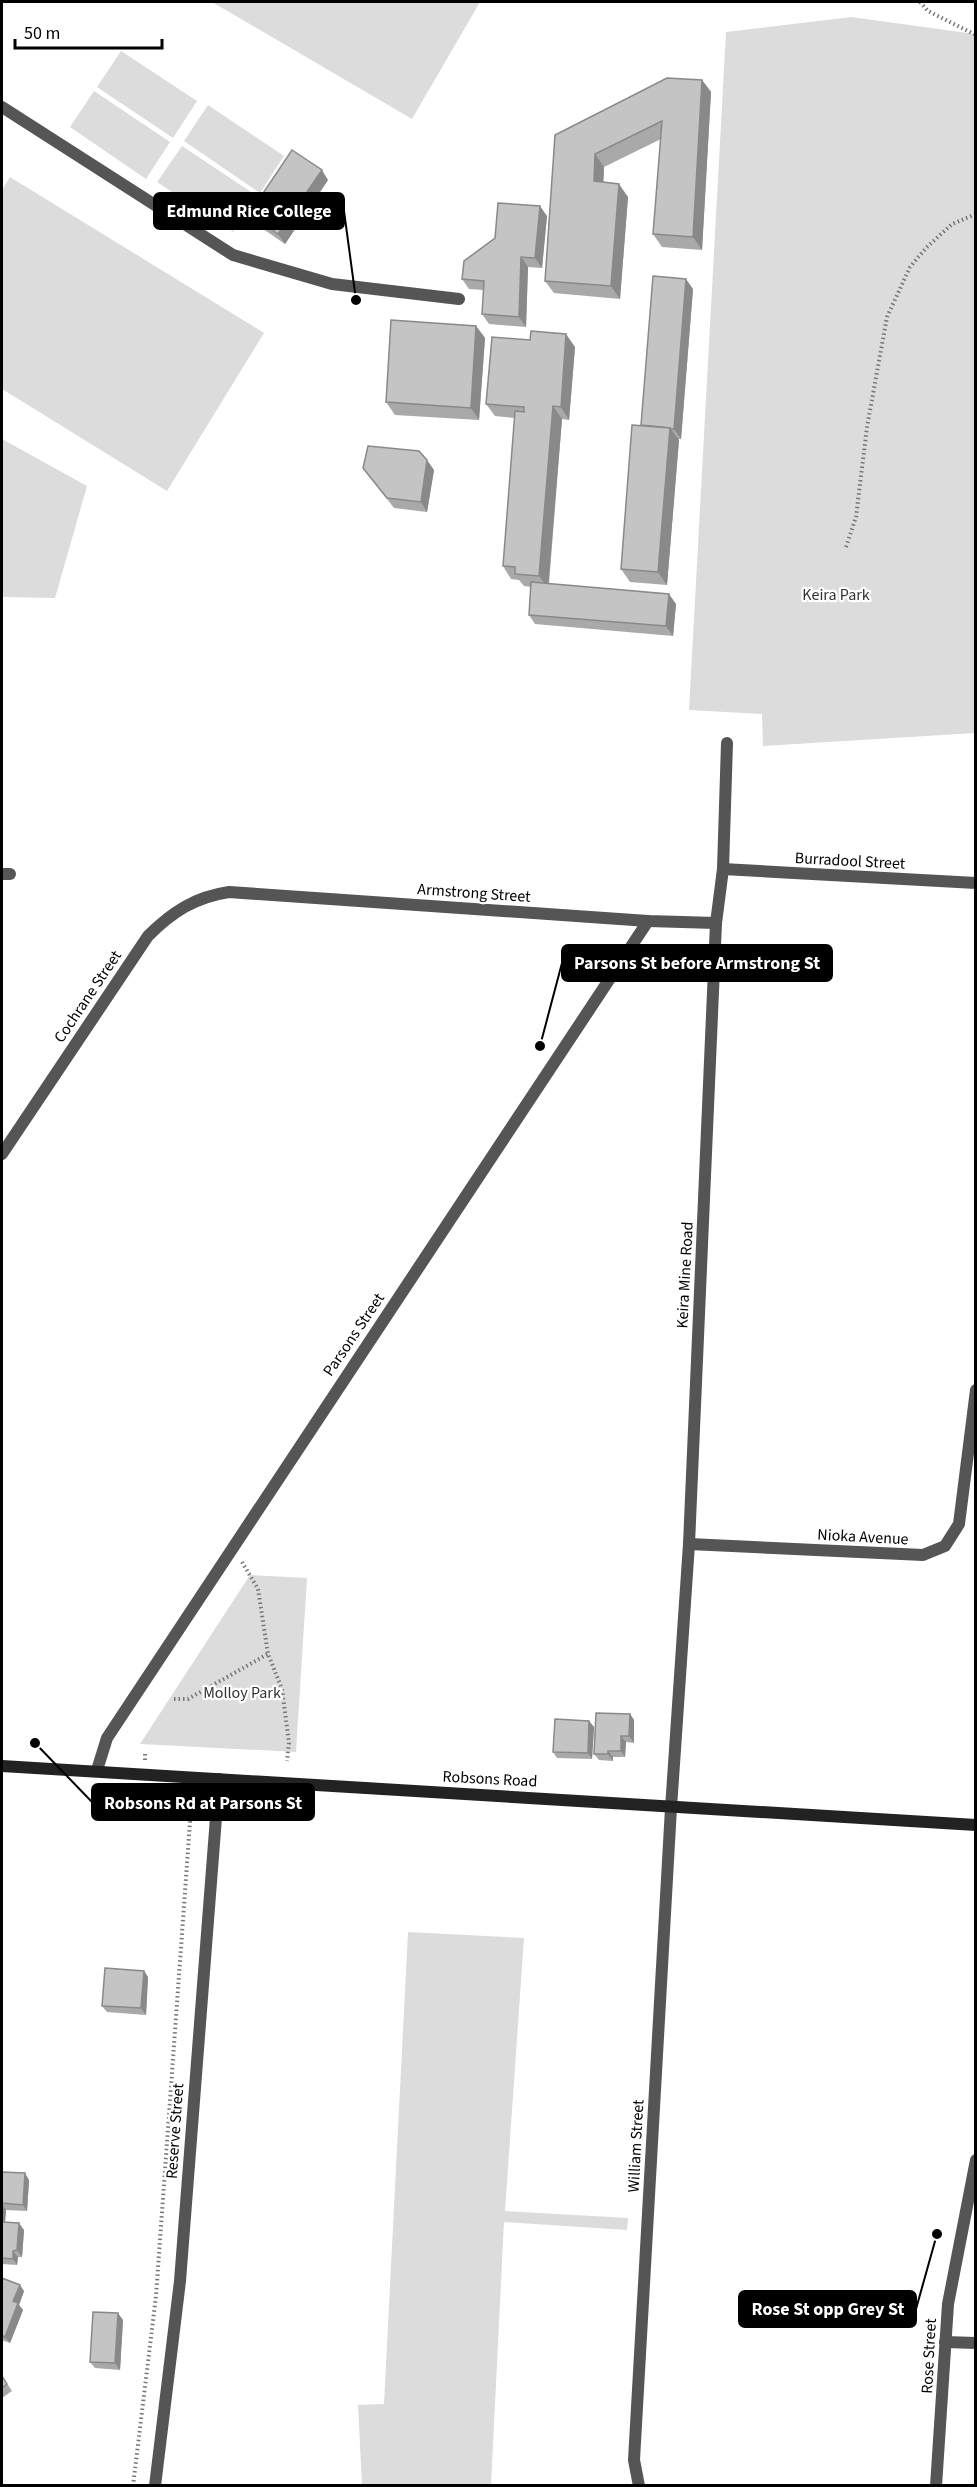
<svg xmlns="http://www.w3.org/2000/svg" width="977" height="2487" viewBox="0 0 977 2487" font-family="'Source Sans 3',sans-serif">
<rect width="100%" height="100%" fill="#fff"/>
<g fill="#dcdcdc">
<path d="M212,2h268l-68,117z"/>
<path d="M851,17l124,17v699l-212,13 -1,-32 -73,-4 37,-678z"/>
<path d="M121,51l76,50 -24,37 -76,-51z"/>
<path d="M94,91l76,51 -24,37 -76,-52z"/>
<path d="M208,105l76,51 -24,37 -76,-52z"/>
<path d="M182,146l75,50 -24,36 -76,-50z"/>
<path d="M10,177l254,156 -97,158 -165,-102v-199z"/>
<path d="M2,439l85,47 -32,112 -53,-1z"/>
<path d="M250,1575l57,3 -11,174 -156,-8z"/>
<path d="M408,1932l116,6 -19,273 123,7 -1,12 -123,-8 -13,263h-129l-4,-80 26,-1z"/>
</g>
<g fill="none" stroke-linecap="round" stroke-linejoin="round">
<g stroke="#777" stroke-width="4" stroke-dasharray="1.5 3" stroke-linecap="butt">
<path d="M920,2l8,9 48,24"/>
<path d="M846,547l10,-30 11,-90 20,-110 23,-50 16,-19 26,-24 24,-10"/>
<path d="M242,1562l16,27 10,65 14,35 7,54 -2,18"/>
<path d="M174,1699h14l80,-45"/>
<path d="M145,1760v-9"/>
<path d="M133,2486l23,-190 34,-474 -3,-12 -7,-7 -37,-2 1,-13"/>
</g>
<path stroke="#555" stroke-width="12" d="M2,107l231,148 99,29 127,15"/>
<g stroke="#555" stroke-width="12">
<path d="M723,869l253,14"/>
<path d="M2,874h8"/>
<path d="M2,1154l146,-218c24,-24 47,-39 81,-44l419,29 68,2"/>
<path d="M689,1544l234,11 22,-9 14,-22 17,-134"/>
<path d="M97,1770l10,-32 541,-817"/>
<path d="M945,2342l31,1"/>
<path d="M155,2486l25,-205 39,-502"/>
<path d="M639,2486l-5,-26 37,-652 18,-264 27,-621 7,-54 4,-126"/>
<path d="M936,2486l12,-182 28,-144"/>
</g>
<path stroke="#222" stroke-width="12" d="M2,1766l974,59"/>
</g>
<g fill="#a9a9a9">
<path d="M702,80l9,12 -9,158 -40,-3 -9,-13 8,-95 -57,28 -1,15 25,15 -8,102 -66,-6 -9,-12 10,-146z"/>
<path d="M328,180l-43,64 -29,-20 -7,-10z"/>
<path d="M547,216l-5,52 -14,-1 -2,60 -37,-3 -7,-10 2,-24 -15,-1 -7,-10z"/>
<path d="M693,289l-12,150h-3l1,1 -12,145 -37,-3 -9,-13 20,-144z"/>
<path d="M476,326l9,12 -6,82 -84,-5 -9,-13z"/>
<path d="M575,347l-6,73 -7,-1 -13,165 127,20 -3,32 -138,-12 -6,-9 2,-28 -7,-1 -5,-6 -8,-1 -8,-13 12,-148 -20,-2 -9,-12z"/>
<path d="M363,468l71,2 -7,42 -33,-4z"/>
<path d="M630,1714l4,6v23l-8,-1 -1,15h-12v4l-14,-1 -5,-6z"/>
<path d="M589,1721l5,6 -2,32 -35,-1 -4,-6z"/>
<path d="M144,1971l4,6 -2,38 -39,-3 -5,-6z"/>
<path d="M2,2172l27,8 -2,31 -21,-1 -1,12 19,8 -2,27h-4l-1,8 -15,-1z"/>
<path d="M2,2278l22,13 -5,14 4,5 -13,33 -8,-3z"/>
<path d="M123,2320l-3,50 -25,-2 -5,-6z"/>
<path d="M2,2376l10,15 -10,7z"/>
</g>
<g fill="#898989">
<path d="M702,80l9,12 -9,158 -9,-13z"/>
<path d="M595,154l9,13 -1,27 -9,-13z"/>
<path d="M322,170l6,10 -43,64 -7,-10z"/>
<path d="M619,184l9,13 -8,102 -9,-13z"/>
<path d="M540,206l7,10 -5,52 -7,-10z"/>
<path d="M521,257l7,10 -2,60 -7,-10z"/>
<path d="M686,279l7,10 -12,150 -7,-10z"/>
<path d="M476,326l9,12 -6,82 -8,-12z"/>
<path d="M566,334l9,13 -6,73 -8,-13z"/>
<path d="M553,406l9,13 -14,169 -9,-12z"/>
<path d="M670,428l9,12 -12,145 -9,-13z"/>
<path d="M427,460l7,10 -7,42 -6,-10z"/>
<path d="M669,594l7,10 -3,32 -7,-10z"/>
<path d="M630,1714l4,6v23l-5,-7z"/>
<path d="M589,1721l5,6 -2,32 -4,-6z"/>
<path d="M621,1736l5,6 -1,15 -4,-6z"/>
<path d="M608,1751l5,6v4l-5,-7z"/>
<path d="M144,1971l4,6 -2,38 -5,-7z"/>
<path d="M25,2173l4,7 -2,31 -4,-6z"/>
<path d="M2,2204l4,6 -1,13 -3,-5z"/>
<path d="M19,2223l5,7 -2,27 -5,-7z"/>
<path d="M13,2251l5,6 -1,8 -4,-6z"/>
<path d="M20,2285l4,6 -5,14 4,5 -13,33 -5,-6 8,-36z"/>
<path d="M118,2313l5,7 -3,50 -5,-7z"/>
</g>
<g fill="#c4c4c4" stroke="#898989" stroke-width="1.5">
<path d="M667,78l35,2 -9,157 -40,-3 9,-113 -67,33 -1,27 25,3 -8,102 -66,-5 10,-146z"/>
<path d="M292,150l30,20 -44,64 -29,-20z"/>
<path d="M498,203l42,3 -5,52 -14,-1 -2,60 -37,-3 2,-33 -22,-2 2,-18 31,-23z"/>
<path d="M653,276l33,3 -12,150h-4v-1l-29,-3z"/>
<path d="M391,320l85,6 -5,82 -85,-6z"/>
<path d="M531,331l35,3 -5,73 -8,-1 -14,170 -24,-2v-7l-12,-1 12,-155 9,1v-5l-38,-3 6,-67 38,3z"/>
<path d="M632,425l38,3 -12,144 -37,-3z"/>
<path d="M368,446l51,5 8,9 -6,42 -34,-4 -24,-30z"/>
<path d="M531,582l138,12 -3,32 -137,-11z"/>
<path d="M596,1713l34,1 -1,22h-8v15h-13v3h-14z"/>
<path d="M555,1719l34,2 -1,32 -35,-1z"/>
<path d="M105,1968l39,3 -3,37 -39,-2z"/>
<path d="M2,2172l23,1 -2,32 -21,-2z"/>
<path d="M2,2222l17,1 -2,27 -4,1v8l-11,-1z"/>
<path d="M2,2278l18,7 -7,16 5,2 -13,34 -3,-2z"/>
<path d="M93,2312l25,1 -3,50 -25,-1z"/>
<path d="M2,2376l5,8 -5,4z"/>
</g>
<g text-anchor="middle" stroke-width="4.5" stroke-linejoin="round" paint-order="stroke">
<g font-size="16" fill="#333" stroke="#fff">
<text x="836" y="600">Keira Park</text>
<text x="242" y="1698">Molloy Park</text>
</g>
<g font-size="16" fill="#000" stroke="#fff">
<text transform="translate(850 860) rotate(3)" y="6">Burradool Street</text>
<text transform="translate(474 892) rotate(4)" y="6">Armstrong Street</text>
<text transform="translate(87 996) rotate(-56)" y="6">Cochrane Street</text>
<text transform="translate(684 1275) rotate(-87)" y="6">Keira Mine Road</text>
<text transform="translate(353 1334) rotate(-56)" y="6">Parsons Street</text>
<text transform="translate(863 1536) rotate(3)" y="6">Nioka Avenue</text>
<text transform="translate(490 1778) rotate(3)" y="6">Robsons Road</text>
<text transform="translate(174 2131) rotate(-86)" y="6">Reserve Street</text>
<text transform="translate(635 2146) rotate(-87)" y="6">William Street</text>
<text transform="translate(928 2356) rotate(-87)" y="6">Rose Street</text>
</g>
</g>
<path fill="none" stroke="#000" stroke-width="2" d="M356 300L344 211M540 1046L562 963M35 1743L92 1802M937 2234L916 2309"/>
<g fill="#000" stroke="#fff" stroke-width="2">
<circle cx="356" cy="300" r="6"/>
<circle cx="540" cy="1046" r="6"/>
<circle cx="35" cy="1743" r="6"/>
<circle cx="937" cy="2234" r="6"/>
</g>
<g fill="#000" stroke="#000" stroke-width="2">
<rect x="154" y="193" width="190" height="36" rx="6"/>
<rect x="562" y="945" width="270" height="36" rx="6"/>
<rect x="92" y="1784" width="222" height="36" rx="6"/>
<rect x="739" y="2291" width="177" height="36" rx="6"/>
</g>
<g font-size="18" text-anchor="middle" font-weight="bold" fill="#fff">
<text x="249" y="217">Edmund Rice College</text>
<text x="697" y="969">Parsons St before Armstrong St</text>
<text x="203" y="1809">Robsons Rd at Parsons St</text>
<text x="828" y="2315">Rose St opp Grey St</text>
</g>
<rect width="977" height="2487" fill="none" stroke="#000000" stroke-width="6"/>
<path d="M15 39v9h147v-9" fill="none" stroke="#000000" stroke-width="3"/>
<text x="24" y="39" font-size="18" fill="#000000" stroke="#ffffff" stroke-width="4.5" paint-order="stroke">50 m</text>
</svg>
